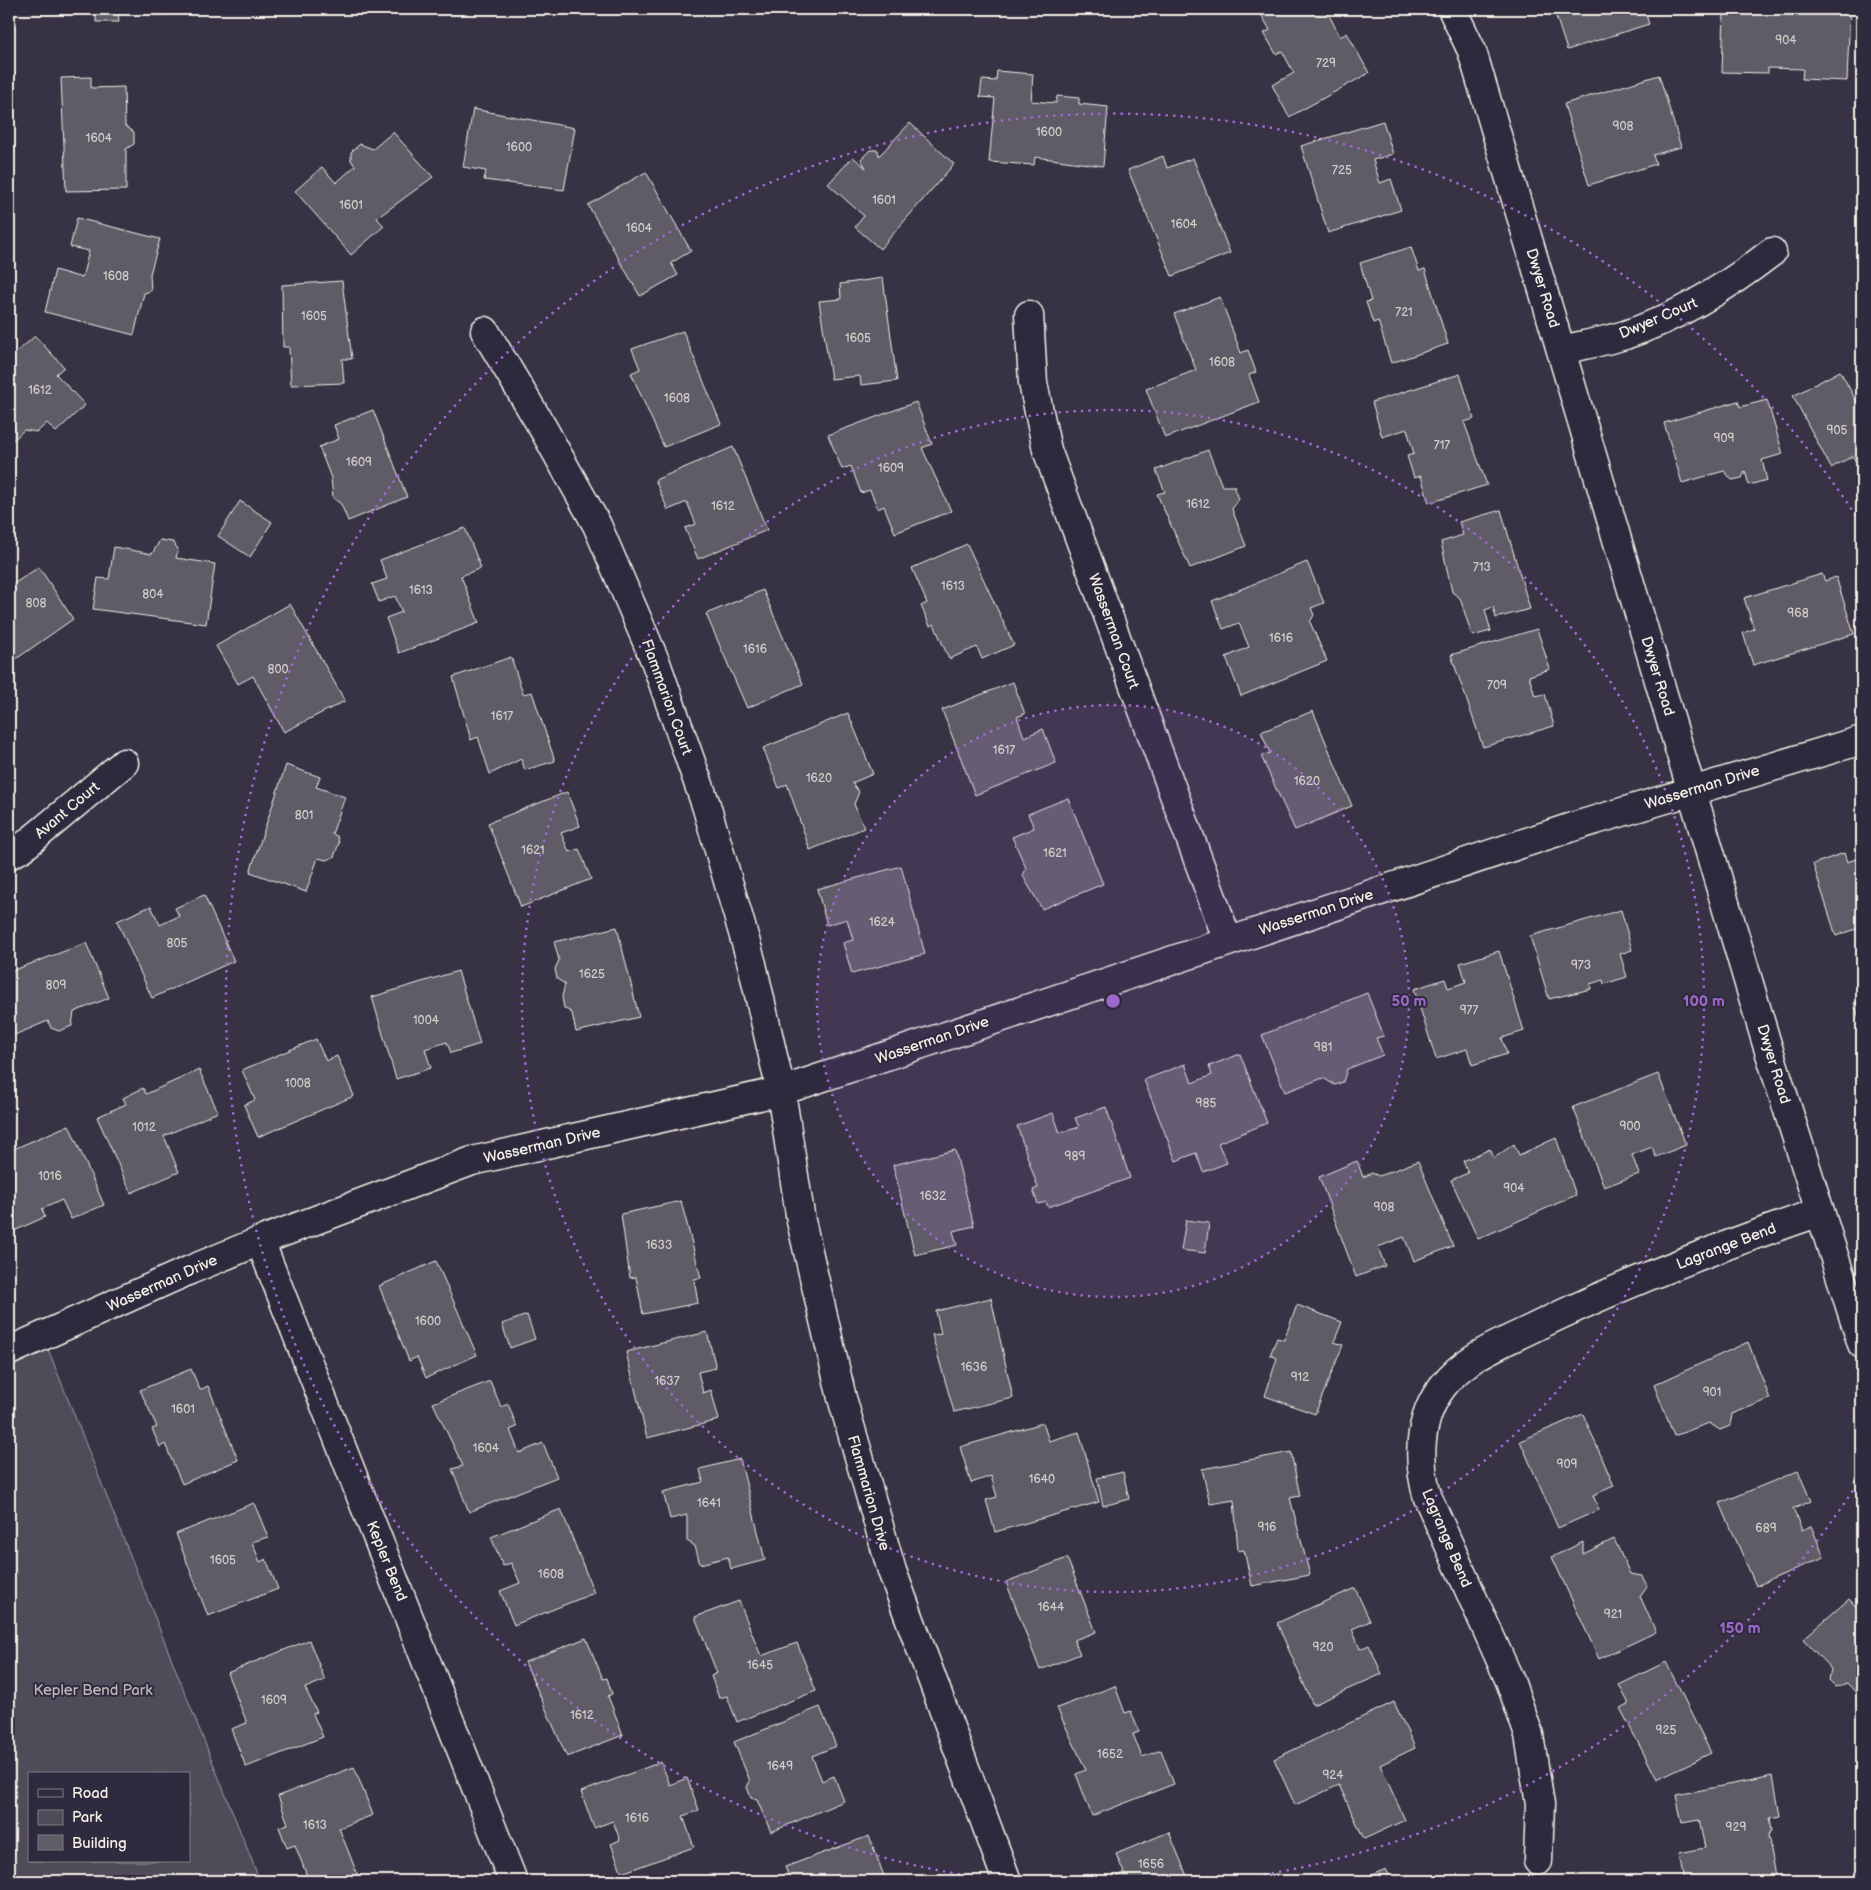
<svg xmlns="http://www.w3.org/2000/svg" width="1871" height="1890" viewBox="0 0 1871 1890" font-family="'Balsamiq Sans',sans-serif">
<rect width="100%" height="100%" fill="#373244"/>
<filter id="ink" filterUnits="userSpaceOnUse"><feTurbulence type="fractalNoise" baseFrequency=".02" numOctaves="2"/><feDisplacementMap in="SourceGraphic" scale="10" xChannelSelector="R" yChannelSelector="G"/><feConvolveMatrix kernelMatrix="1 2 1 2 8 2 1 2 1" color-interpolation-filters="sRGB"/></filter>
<g filter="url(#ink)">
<path fill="#504b59" stroke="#a29ea0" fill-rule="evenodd" d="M48,1349l212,532h-251v-513zM29,1774h160v87h-160z"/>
<g fill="#5f5c67" stroke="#f4f1e8">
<path d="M96,9h22l1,13h-23z"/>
<path d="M153,9h34l1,5 -34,1z"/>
<path d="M1258,9h68l14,28 7,-4 22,40 -80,44 -17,-32 22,-12 -12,-22 -6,3 -12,-21 6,-3z"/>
<path d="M1575,9h69l5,15 -82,26 -11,-34z"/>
<path d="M1763,9h23v3l26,1v-4h38l-3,72 -45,-2 1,-10 -35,-1v5l-46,-1 2,-61 39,1z"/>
<path d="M997,71l36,3 -2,27 25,2 1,-7 22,2v6l29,3 -5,59 -68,-9 -1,8 -45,-3 6,-64 -15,-1 2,-17 14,1z"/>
<path d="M1659,75l22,72 -28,8 3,9 -67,21 -25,-81z"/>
<path d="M91,77v11l33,-1 1,39 9,6v12l-8,5v41l-60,1 -5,-113z"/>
<path d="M473,109l102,19 -11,62 -80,-10 2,-9 -23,-4z"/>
<path d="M1383,121l10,33 -20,6 7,23 11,-4 10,31 -73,23 -27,-87z"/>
<path d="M910,123l44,41 -74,85 -25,-22 9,-11 -36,-32 25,-27 13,11 -5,-9 9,-9h8l1,6z"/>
<path d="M393,132l40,45 -56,41 7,8 -33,29 -56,-64 27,-24 14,16 19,-17 -4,-6v-8l9,-8 13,5z"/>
<path d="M1163,156l4,12 26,-10 37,95 -58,23 -44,-106z"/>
<path d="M646,172l45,79 -20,12 7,12 -38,21 -52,-91z"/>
<path d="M77,218l83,21 -10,35 1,17 -7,2 -10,42 -89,-23 10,-42 27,8 7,-27 -19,-4z"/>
<path d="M1411,247l8,24 6,-2 23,75 -57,19 -13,-42 -5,2 -7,-21 5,-1 -11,-38z"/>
<path d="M883,278l14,103 -36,4 -1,-9 -29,3 -12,-78 22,-2 -1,-15z"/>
<path d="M342,281l10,78h-10l2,24 -53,2 -2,-38h-6l-1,-62z"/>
<path d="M1220,297l21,56 7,-3 8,22 -7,3 10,27 -94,36 -19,-49 50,-19 -22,-56z"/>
<path d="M683,331l38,93 -57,23 -33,-74 9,-4 -8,-20z"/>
<path d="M35,336l29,31 -8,7 29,31 -29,27 -9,-9 -10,9 -13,-2 -15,14v-85z"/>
<path d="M1840,371l18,33 4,-2v57l-6,4 -3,-7 -22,12 -38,-72z"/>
<path d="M1460,374l14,45 -10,3 23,63 -58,18 -8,-27 -7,2 -7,-22 7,-2 -7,-25 -25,8 -10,-35z"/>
<path d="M1767,400l16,54 -21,6 5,20 -18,5 -4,-14 -3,7 -10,2 -8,-9 -42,12 -18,-60 74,-22 2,6z"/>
<path d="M916,402l16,42 -10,4 29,63 -56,22 -11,-27 -6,3 -8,-19 -9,3 -10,-27 -9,3 -14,-34z"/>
<path d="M373,410l34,87 -59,24 -7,-17 -8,-6 -2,-20 -12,-31 20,-8 -5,-14z"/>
<path d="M733,447l34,83 -69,29 -13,-31 11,-4 -9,-22 -19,8 -13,-30z"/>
<path d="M1208,450l14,36h12l5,13 -7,10 14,37 -56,22 -33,-74 8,-2 -9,-22z"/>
<path d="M240,501l32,21 -22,35 -32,-21z"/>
<path d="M1501,510l29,99 -34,9 -3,-11 -8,3 6,21 -19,5 -12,-38 -8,-6 -11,-50 22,-7 -4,-13z"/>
<path d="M465,528l16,40 -20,8 18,47 -80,30 -13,-35 16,-6 -7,-16 -16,6 -7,-18 15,-5 -7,-19z"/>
<path d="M160,540l13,2 5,7 -2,9 39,6 -9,60 -113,-15 5,-31 11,1 5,-32 38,7z"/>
<path d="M967,544l47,101 -32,14 -5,-12 -28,12 -15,-35 -4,2 -9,-20 6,-3 -15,-35z"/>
<path d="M1307,562l17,41 -13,5 3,7 -4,7 17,39 -86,35 -15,-39 23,-10 -10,-24 -16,6 -11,-28z"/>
<path d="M39,567l34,52 -64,45v-77z"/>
<path d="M1822,574l3,7 11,-4 18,57 -101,31 -10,-32 11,-4 -10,-31z"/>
<path d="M763,590l40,94 -56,24 -41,-94z"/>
<path d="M290,604l55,97 -61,31 -31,-56 -15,8 -22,-38z"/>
<path d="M1537,629l13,40 -21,7 6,20 10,-2 9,32 -71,21 -32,-92z"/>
<path d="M511,657l12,37 9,-2 23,69 -30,9 -4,-11 -31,15 -12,-37 -7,3 -18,-63z"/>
<path d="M1013,682l12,32 -8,3 7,20 19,-8 13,34 -81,32 -33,-85z"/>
<path d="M1313,711l39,95 -57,24 -34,-74 9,-3 -9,-21z"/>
<path d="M848,713l25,61 -21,9 7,9 -5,12 10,24 -54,22 -23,-66 -8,4 -16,-40z"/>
<path d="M286,765l34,12 -4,10 29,10 -13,37 5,2 2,7 -5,14 -8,3 -8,-2 -12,34 -56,-20z"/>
<path d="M567,792l13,34 -19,7 8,19 10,-3 12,30 -70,28 -33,-84z"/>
<path d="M1068,798l35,86 -61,25 -19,-33 3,-8 -14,-31 22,-9 -6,-14z"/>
<path d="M1844,853l3,9 15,-5v70l-26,9 -23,-72z"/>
<path d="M901,866l24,88 -73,20 -9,-31 10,-3 -6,-21 -20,6 -10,-36z"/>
<path d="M204,895l30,66 -82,37 -35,-77 34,-15 9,19 19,-9 -4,-8z"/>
<path d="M1621,910l11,40 -12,4 7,23 -23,7 -1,-4 -13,4 1,5 -42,10 -19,-63z"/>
<path d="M617,927l22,90 -63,15 -4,-19 -8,-5 -2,-11 3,-13 -8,-5 -2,-10 4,-9 -5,-18z"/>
<path d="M86,943l23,55 -35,14 -2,14 -13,5 -8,-3 -3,-7 -36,15 -3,-7v-57z"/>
<path d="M1499,951l25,80 -22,7 5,16 -35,11 -5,-16 -31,10 -22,-70 31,-10 3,9 18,-6 -6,-19z"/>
<path d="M458,971l22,73 -29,9 -4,-11 -22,7 6,19 -35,11 -24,-82z"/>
<path d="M1367,993l17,43 -8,2 7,17 -36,14 -4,13 -8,3 -12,-7 -38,14 -23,-57z"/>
<path d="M1862,1000v27l-8,-24z"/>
<path d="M316,1039l10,22 11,-5 17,40 -96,41 -14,-32 11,-5 -13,-30z"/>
<path d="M1240,1054l27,69 -49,20 9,20 -24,9 -7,-19 -20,8 -32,-81 41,-16 7,19 20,-8 -3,-9z"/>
<path d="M199,1070l19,42 -54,24 15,36 -48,21 -34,-76 29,-13 -3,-6 20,-10 3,6z"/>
<path d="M1658,1074l28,71 -30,12 -4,-10 -20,8 7,19 -35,13 -31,-80z"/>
<path d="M1106,1107l24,71 -82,29 -2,-5 -8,2 -5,-14 5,-2 -21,-62 36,-13 7,20 19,-6 -4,-9z"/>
<path d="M69,1125l35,80 -33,14 -9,-19 -20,9 3,8 -31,14 -5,-13v-67z"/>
<path d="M1556,1138l20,57 -98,44 -27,-59 17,-7 -5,-12 27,-12 4,9 20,-14 5,11z"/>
<path d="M955,1150l19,76 -21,5 4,14 -42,10 -22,-90z"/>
<path d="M1357,1161l6,16 9,-4 7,3 39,-15 35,85 -39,15 -10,-24 -26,10 7,19 -29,11 -37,-100z"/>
<path d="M681,1201l20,77 -7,1 4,24 -55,11 -7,-37 -6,1 -9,-64z"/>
<path d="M1186,1220l23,3 -4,30 -24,-3z"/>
<path d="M436,1261l41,94 -51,23 -9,-21 -8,4 -30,-75z"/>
<path d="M991,1298l22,100 -59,14 -22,-77 9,-1 -5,-23z"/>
<path d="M1297,1305l45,17 -8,20 9,3 -28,69 -50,-18 12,-38 -7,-3 7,-17 7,2z"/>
<path d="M527,1315l8,24 -25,9 -8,-24z"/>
<path d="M707,1332l9,36 -18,4 5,21 8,-3 8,30 -72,18 -21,-86z"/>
<path d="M1748,1342l22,57 -38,15 -2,12 -10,4 -11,-7 -35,13 -20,-51z"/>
<path d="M191,1369l9,21 8,-4 30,74 -56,24 -17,-40 -5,3 -8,-18 5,-2 -17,-37z"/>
<path d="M490,1381l11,26 7,-3 9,23 -7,3 9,23 24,-10 14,34 -88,35 -17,-43 11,-3 -30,-63z"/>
<path d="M1583,1414l31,72 -21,9 6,15 -41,18 -38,-87z"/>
<path d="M1043,1423l6,18 30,-9 20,70 -104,30 -9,-32 11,-3 -6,-21 -20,7 -11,-36z"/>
<path d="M1291,1452l9,44 -10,2 20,77 -58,11 -8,-36 -6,1 -4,-51 -24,4 -8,-35z"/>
<path d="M740,1459l25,101 -34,9 -3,-12 -28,7 -5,-18 -8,-5v-26l-17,4 -7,-27 40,-10 -3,-13z"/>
<path d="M1798,1471l13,30 -18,8 9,21 9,-4 13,31 -68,29 -36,-83z"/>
<path d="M1123,1472l6,27 -26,7 -6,-28z"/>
<path d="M254,1503l14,34 -16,5 8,20 6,-3 12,30 -70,27 -32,-82z"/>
<path d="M561,1509l33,84 -80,32 -14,-34 20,-8 -9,-20 -8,3 -12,-29z"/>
<path d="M1614,1539l16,35 12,2 5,10 -7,10 16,36 -57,27 -47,-102 31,-15v12z"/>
<path d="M1067,1558l29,74 -22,8 6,14 -40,16 -34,-88z"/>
<path d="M1355,1588l15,33 -18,8 8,20 9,-4 13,29 -69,31 -36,-82z"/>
<path d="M1849,1599l13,14v86l-15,-16 -11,4 -7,-7 2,-11 -28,-30z"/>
<path d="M739,1601l22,55 36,-13 19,48 -79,31 -10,-26 -8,2 -8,-22 6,-3 -22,-56z"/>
<path d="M586,1638l17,41 4,-1 5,16 -4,2 15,39 -56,22 -42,-95z"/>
<path d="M309,1640l16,40 -20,8 12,24 -4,2 10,23 -77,30 -15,-38 16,-6 -20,-50z"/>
<path d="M1666,1662l45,91 -54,26 -37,-71 9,-4 -10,-19z"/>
<path d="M1115,1686l10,27 6,-2 8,21 -6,2 9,23 19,-7 13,34 -82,32 -16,-42 10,-4 -29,-62z"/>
<path d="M1394,1702l21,46 -35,17 25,55 -41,19 -25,-54 -44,20 -21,-46z"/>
<path d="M820,1707l16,39 -24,10 10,25 12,-5 10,25 -73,31 -14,-32 -6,-2 -4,-11 3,-6 -16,-39z"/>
<path d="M661,1762l9,23 17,-7 12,32 -16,6 11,31 -72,26 -11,-29 9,-4 -7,-19 -19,7 -13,-36z"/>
<path d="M354,1767l19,48 -34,13 21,53h-51l-14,-36 -8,3 -8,-21 9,-3 -10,-28z"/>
<path d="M1773,1776l7,40 -10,2 2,12 -4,5 8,42 -20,4h-72l-5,-28 26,-5 -6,-28 -17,3 -6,-28z"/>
<path d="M1169,1832l20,49h-69l-3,-5 7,-3 -8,-19z"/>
<path d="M869,1836l15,40 -13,5h-80l-6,-14z"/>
<path d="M1386,1869l6,12h-35z"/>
</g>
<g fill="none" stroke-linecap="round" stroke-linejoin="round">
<g stroke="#f4f1e8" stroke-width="31">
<g id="street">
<path d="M1452,9l20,42 294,990 96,303"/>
<path d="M1029,315l4,68 14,67 181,491"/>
<path d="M485,331l59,99 53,95 59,138 50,142 46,159 29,127 20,130 41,177 50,173 115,310"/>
<path d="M1562,350c21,-5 43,-9 63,-15 54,-18 102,-48 147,-83"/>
<path d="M9,855l13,-7 102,-85"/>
<path d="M260,1241l253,640"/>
<path d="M9,1351l181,-81 70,-29 212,-80 309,-70 788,-263 293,-88"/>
<path d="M1538,1861l2,-57 -11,-69 -19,-54 -82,-183c-11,-37 -10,-80 15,-112 23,-30 60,-43 92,-59 92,-45 188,-82 285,-115"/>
</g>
</g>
<use href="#street" stroke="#2f2a3d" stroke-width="28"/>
</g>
</g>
<circle cx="1113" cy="1001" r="296" fill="#9f67cb" fill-opacity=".12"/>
<g fill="none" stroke="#9f67cb" stroke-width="2.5" stroke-dasharray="2.5 5">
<circle cx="1113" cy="1001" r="296"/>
<circle cx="1113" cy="1001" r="591"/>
<path d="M1861 1478A887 887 0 0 1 1229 1880M997 1880A887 887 0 1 1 1861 524"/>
</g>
<g text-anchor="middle" stroke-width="4" stroke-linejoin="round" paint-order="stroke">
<g font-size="12" fill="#cfccc8">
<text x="1786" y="44">904</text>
<text x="1326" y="67">729</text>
<text x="1623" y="130">908</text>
<text x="1049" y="136">1600</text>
<text x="99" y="142">1604</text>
<text x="519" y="151">1600</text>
<text x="1342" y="174">725</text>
<text x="884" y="204">1601</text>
<text x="351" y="209">1601</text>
<text x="1184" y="228">1604</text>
<text x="639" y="232">1604</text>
<text x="116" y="280">1608</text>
<text x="1404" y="316">721</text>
<text x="314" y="320">1605</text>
<text x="858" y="342">1605</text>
<text x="1222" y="366">1608</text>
<text x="40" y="394">1612</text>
<text x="677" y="402">1608</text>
<text x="1837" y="434">905</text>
<text x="1724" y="442">909</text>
<text x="1442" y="449">717</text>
<text x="359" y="466">1609</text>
<text x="891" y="472">1609</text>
<text x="1198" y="508">1612</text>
<text x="723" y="510">1612</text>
<text x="1482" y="571">713</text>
<text x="953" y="590">1613</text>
<text x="421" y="594">1613</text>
<text x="153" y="598">804</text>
<text x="36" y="607">808</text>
<text x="1798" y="617">968</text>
<text x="1281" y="642">1616</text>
<text x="755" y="653">1616</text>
<text x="278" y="673">800</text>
<text x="1497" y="689">709</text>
<text x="502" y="720">1617</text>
<text x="1004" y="754">1617</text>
<text x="819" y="782">1620</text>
<text x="1307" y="785">1620</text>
<text x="304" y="819">801</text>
<text x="533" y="854">1621</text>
<text x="1055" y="857">1621</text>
<text x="882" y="926">1624</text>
<text x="177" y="947">805</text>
<text x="1581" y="969">973</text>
<text x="592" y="978">1625</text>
<text x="56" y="989">809</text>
<text x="1469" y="1014">977</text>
<text x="426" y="1024">1004</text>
<text x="1323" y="1051">981</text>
<text x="298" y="1087">1008</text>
<text x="1206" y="1107">985</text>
<text x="1630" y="1130">900</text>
<text x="144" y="1131">1012</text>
<text x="1075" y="1160">989</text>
<text x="50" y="1180">1016</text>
<text x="1514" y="1192">904</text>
<text x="933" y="1200">1632</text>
<text x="1384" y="1211">908</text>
<text x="659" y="1249">1633</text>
<text x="428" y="1325">1600</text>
<text x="974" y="1371">1636</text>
<text x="1300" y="1381">912</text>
<text x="667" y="1385">1637</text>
<text x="1712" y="1396">901</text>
<text x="183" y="1413">1601</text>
<text x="486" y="1452">1604</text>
<text x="1567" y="1468">909</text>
<text x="1042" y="1483">1640</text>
<text x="709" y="1507">1641</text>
<text x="1267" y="1531">916</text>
<text x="1766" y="1532">689</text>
<text x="223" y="1564">1605</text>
<text x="551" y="1578">1608</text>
<text x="1051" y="1611">1644</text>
<text x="1613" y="1618">921</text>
<text x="1323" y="1651">920</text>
<text x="760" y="1669">1645</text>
<text x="274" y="1704">1609</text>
<text x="582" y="1719">1612</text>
<text x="1666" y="1734">925</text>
<text x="1110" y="1758">1652</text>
<text x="780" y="1770">1649</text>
<text x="1333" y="1779">924</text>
<text x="637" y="1822">1616</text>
<text x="315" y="1829">1613</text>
<text x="1736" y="1831">929</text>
<text x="1151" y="1868">1656</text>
</g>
<g font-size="15" fill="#f4f1e8" stroke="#2f2a3d">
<text transform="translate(1543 288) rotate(73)" y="5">Dwyer Road</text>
<text transform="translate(1658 318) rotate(-23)" y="5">Dwyer Court</text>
<text transform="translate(1114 631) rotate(70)" y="5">Wasserman Court</text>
<text transform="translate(1658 676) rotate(73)" y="5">Dwyer Road</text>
<text transform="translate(667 697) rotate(70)" y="5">Flammarion Court</text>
<text transform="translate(1702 787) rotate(-17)" y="5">Wasserman Drive</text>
<text transform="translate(67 810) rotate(-40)" y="5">Avant Court</text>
<text transform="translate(1316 912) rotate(-18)" y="5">Wasserman Drive</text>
<text transform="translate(932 1040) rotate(-19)" y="5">Wasserman Drive</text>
<text transform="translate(1774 1064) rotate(73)" y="5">Dwyer Road</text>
<text transform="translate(542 1145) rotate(-13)" y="5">Wasserman Drive</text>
<text transform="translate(1726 1246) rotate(-21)" y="5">Lagrange Bend</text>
<text transform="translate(162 1283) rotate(-24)" y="5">Wasserman Drive</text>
<text transform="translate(869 1493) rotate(74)" y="5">Flammarion Drive</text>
<text transform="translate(1447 1538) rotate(67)" y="5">Lagrange Bend</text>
<text transform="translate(387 1561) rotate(68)" y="5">Kepler Bend</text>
</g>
<g font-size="15" fill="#bbb7b6" stroke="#2f2a3d">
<text x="93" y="1695">Kepler Bend Park</text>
</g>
</g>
<circle cx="1113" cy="1001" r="8" fill="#9f67cb" stroke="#2f2a3d" stroke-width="2.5"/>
<g font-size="15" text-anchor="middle" font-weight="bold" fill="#9f67cb" stroke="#2f2a3d" stroke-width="4" stroke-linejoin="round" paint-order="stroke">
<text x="1409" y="1006">50 m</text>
<text x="1704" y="1006">100 m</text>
<text x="1740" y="1633">150 m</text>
</g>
<rect width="1871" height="1890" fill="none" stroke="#2f2a3d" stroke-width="30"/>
<rect x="15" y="15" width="1841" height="1860" fill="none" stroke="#f4f1e8" stroke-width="2" filter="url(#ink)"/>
<rect x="28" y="1772" width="162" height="90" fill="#2f2a3d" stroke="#7e7a81"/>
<rect x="38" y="1789" width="25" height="8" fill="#2f2a3d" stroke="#7e7a81"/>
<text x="72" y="1798" font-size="15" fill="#f4f1e8">Road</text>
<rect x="38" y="1810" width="25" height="15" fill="#504b59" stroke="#7e7a81"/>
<text x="72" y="1822" font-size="15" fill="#f4f1e8">Park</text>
<rect x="38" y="1835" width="25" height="15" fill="#5f5c67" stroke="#7e7a81"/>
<text x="72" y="1848" font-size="15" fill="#f4f1e8">Building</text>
</svg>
